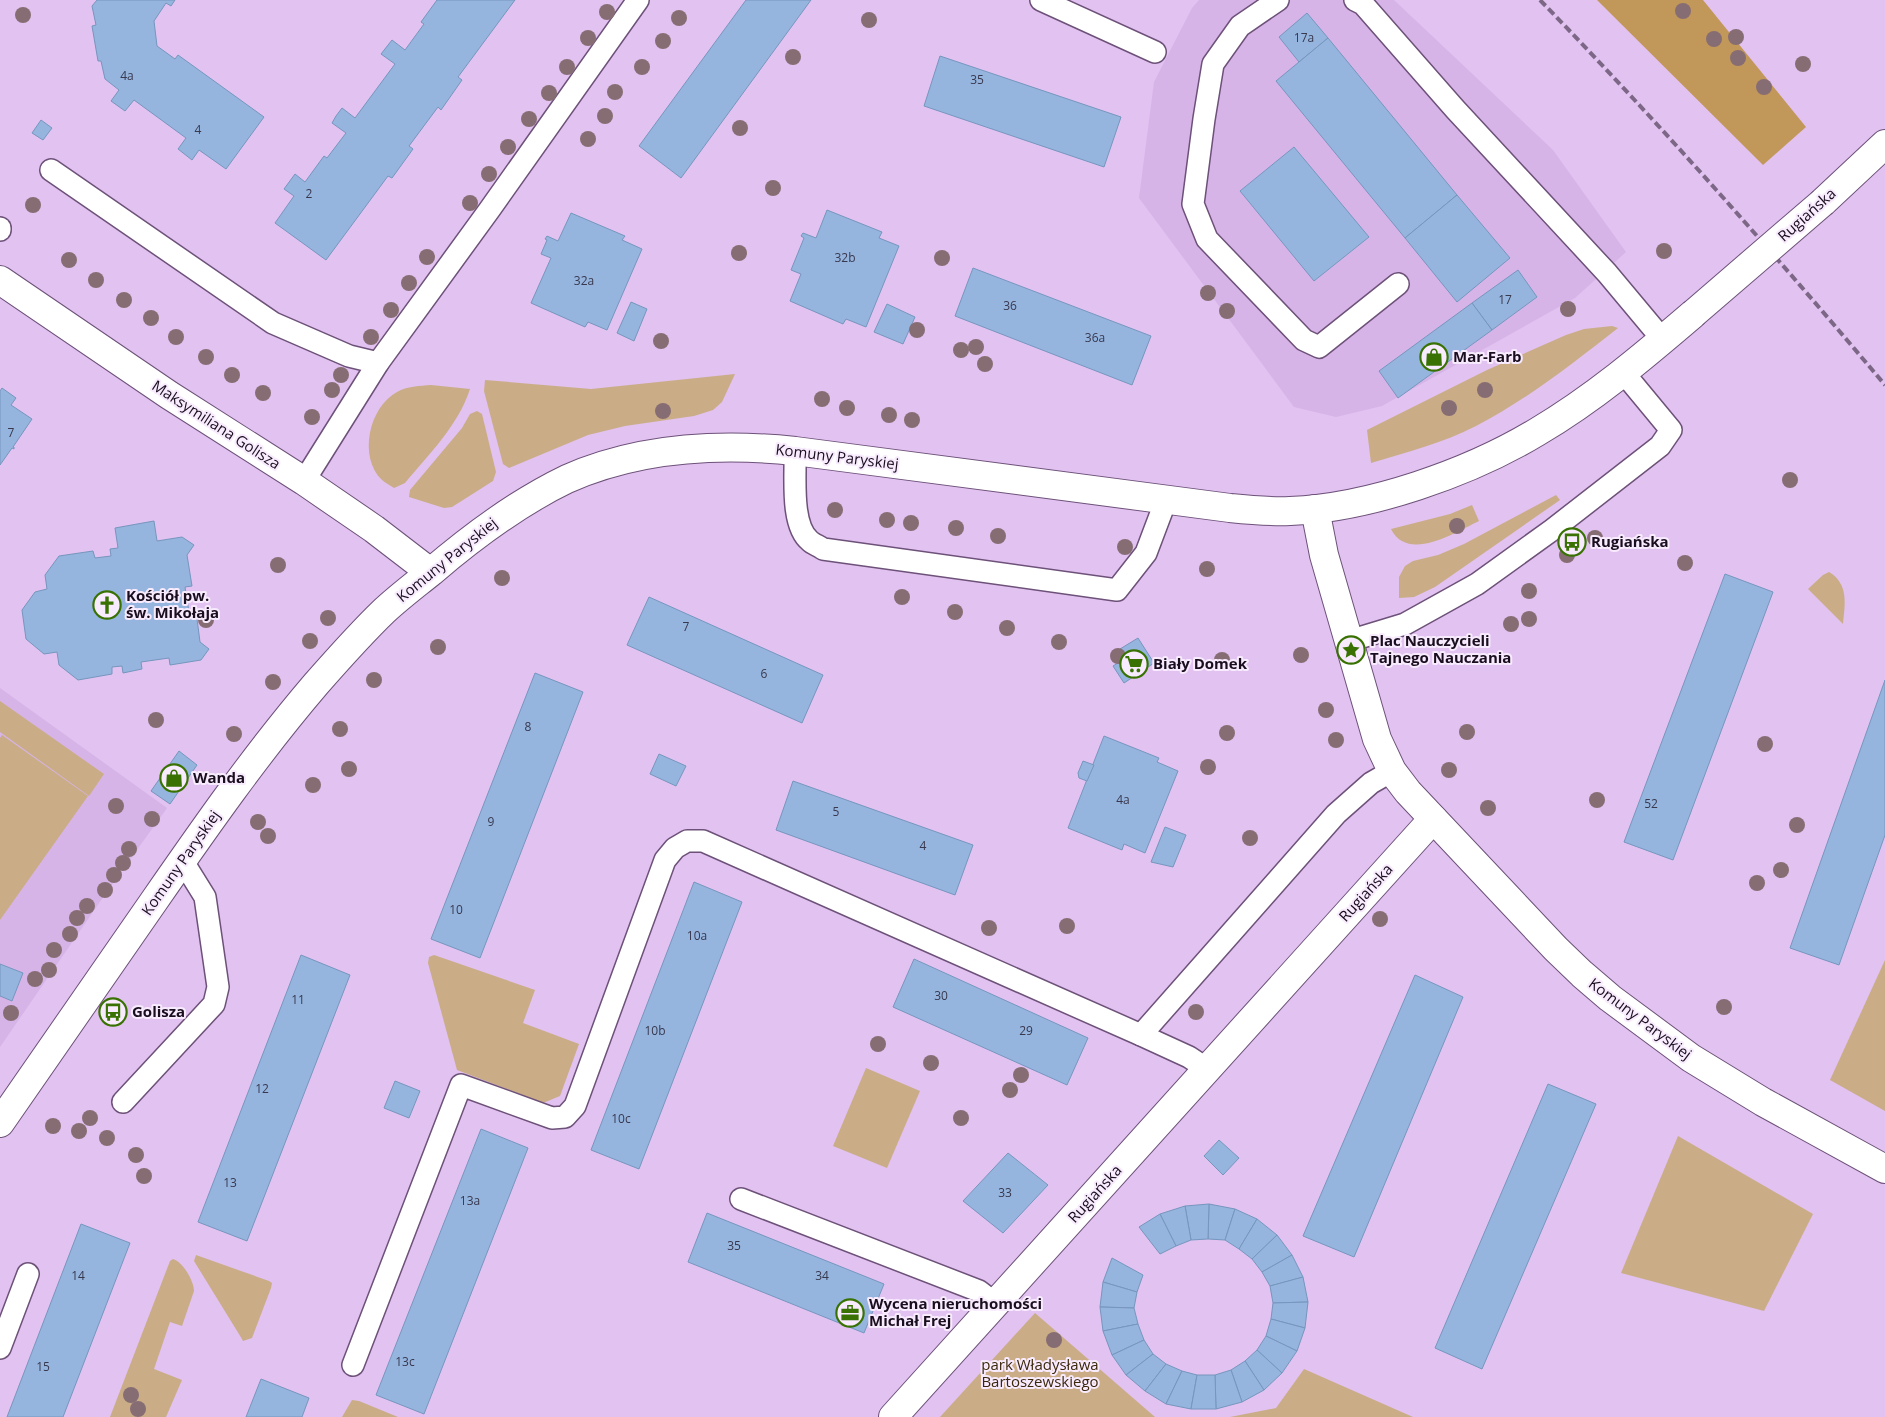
<svg xmlns="http://www.w3.org/2000/svg" width="1885" height="1417" viewBox="0 0 1885 1417" font-family="'Open Sans',sans-serif">
<rect width="100%" height="100%" fill="#e1c2f0"/>
<g fill="#d7b4e7">
<path d="M1199,0h195l159,150 73,102 -51,46 -193,108 -46,11 -42,-10 -155,-209 15,-116 38,-74z"/>
<path d="M0,688l167,120 -61,85 -106,154z"/>
</g>
<g fill="#caad87">
<path d="M1612,326l6,2c-45,35 -90,71 -142,98 -33,17 -69,26 -105,37l-4,-33 120,-60 79,-35 18,-6z"/>
<path d="M735,374l-13,28 -9,8 -19,6 -69,10 -37,9 -79,33 -6,-4 -19,-73 1,-11 106,9z"/>
<path d="M431,385l39,4c-12,37 -41,65 -65,94l-11,5c-4,-3 -9,-5 -12,-8 -24,-23 -13,-73 15,-88 10,-6 23,-6 34,-7z"/>
<path d="M477,411l5,3 14,58 -3,9 -41,26 -8,1 -35,-11 1,-7 52,-62 8,-14z"/>
<path d="M1556,495l4,5 -125,87 -21,10 -15,1v-21l6,-11 8,-5 25,-6 26,-11z"/>
<path d="M1472,505l7,16c-23,11 -71,42 -88,8l59,-15z"/>
<path d="M1829,572c20,12 16,32 14,52l-35,-35 15,-14z"/>
<path d="M0,701l104,73 -15,22 -89,-64z"/>
<path d="M2,735l86,61 -88,124v-182z"/>
<path d="M434,955l101,35 -12,33 56,21 -19,52 -17,7 -86,-33 -29,-107 1,-6z"/>
<path d="M1885,960v151l-55,-31z"/>
<path d="M866,1068l54,23 -33,77 -54,-22z"/>
<path d="M1678,1136l135,78 -49,97 -143,-38z"/>
<path d="M196,1255l73,26 3,2 -1,5 -19,50 -9,3 -1,-2 -48,-78z"/>
<path d="M173,1259c10,3 21,22 21,32l-12,35 -12,-4 -16,47 28,11 -16,37h-56l60,-156z"/>
<path d="M1035,1313l120,104h-215z"/>
<path d="M1304,1369l109,48h-183l46,-9z"/>
<path d="M352,1400l7,1 39,16h-56z"/>
</g>
<path fill="#c2975a" d="M1597,0h106l103,127 -43,38z"/>
<g fill="#95b5df" stroke="#7696be">
<path d="M97,0h78l-4,6 -5,-3 -12,18 3,25 18,13 3,-4 86,62 -38,52 -27,-19 -7,10 -14,-11 8,-11 -52,-38 -9,11 -14,-10 8,-11 -14,-11 -4,-18h-3l-6,-35 4,-1 -4,-19z"/>
<path d="M437,0h78l-57,77 4,3 -21,30 -3,-3 -29,39 4,3 -21,29 -4,-2 -62,84 -51,-37 19,-27 -10,-7 11,-15 10,8 19,-26 3,2 19,-25 -14,-10 4,-7 6,-8 13,10 40,-54 -14,-10 11,-14 13,10 19,-26 -3,-2z"/>
<path d="M746,0h65l-130,178 -42,-32z"/>
<path d="M1307,13l21,25 -29,24 -20,-25z"/>
<path d="M1328,38l129,157 -52,43 -129,-157z"/>
<path d="M940,56l181,61 -17,50 -180,-61z"/>
<path d="M41,120l11,8 -9,12 -11,-7z"/>
<path d="M1294,147l75,90 -55,44 -74,-90z"/>
<path d="M1457,195l53,63 -53,44 -52,-64z"/>
<path d="M827,210l55,22 -3,6 20,8 -33,81 -20,-8 -3,5 -53,-23 11,-27 -10,-4 13,-32 -3,-2 2,-3 13,5z"/>
<path d="M571,213l54,23 -3,4 20,9 -35,81 -19,-8 -3,5 -54,-24 20,-45 -10,-4 6,-14 -2,-1 2,-3 11,5z"/>
<path d="M973,268l178,68 -19,49 -177,-69z"/>
<path d="M1518,270l19,27 -45,33 -20,-27z"/>
<path d="M631,302l16,7 -13,32 -17,-8z"/>
<path d="M1472,303l20,27 -94,68 -19,-27z"/>
<path d="M887,304l28,13 -12,27 -29,-12z"/>
<path d="M2,388l14,10 -5,7 21,14 -19,28h1v2l-2,-1 -12,17v-74z"/>
<path d="M154,521l3,20 25,-4 12,8 -7,10 5,31 -7,1 4,25 7,-1 4,31 9,7 -8,11 -31,5 -1,-7 -28,4 1,7 -19,4 -1,-7 -10,1v7l-34,6 -19,-15 -2,-13 -13,2 -18,-15 -4,-29 13,-18 12,-3 -2,-14 14,-19 34,-5 2,7 16,-2 -1,-7 8,-1 -3,-20z"/>
<path d="M1725,574l48,18 -100,268 -49,-18z"/>
<path d="M649,597l174,78 -21,48 -175,-78z"/>
<path d="M1138,638l16,25 -30,20 -11,-17 13,-8 -6,-9z"/>
<path d="M535,673l48,19 -103,266 -49,-19z"/>
<path d="M1885,680v155l-46,130 -49,-17z"/>
<path d="M1104,736l55,22 -2,4 21,9 -33,82 -21,-9 -2,6 -54,-22z"/>
<path d="M179,751l18,14 -27,39 -19,-13z"/>
<path d="M659,754l27,12 -10,20 -26,-12z"/>
<path d="M1083,761l11,4 -7,16 -8,-3 -1,-5z"/>
<path d="M793,781l180,64 -18,50 -179,-65z"/>
<path d="M1165,827l21,8 -13,32 -22,-5z"/>
<path d="M694,882l48,20 -103,267 -48,-19z"/>
<path d="M301,955l49,20 -103,266 -49,-19z"/>
<path d="M914,959l174,79 -21,47 -174,-78z"/>
<path d="M0,964l23,9 -11,28 -12,-5z"/>
<path d="M1415,975l48,22 -109,260 -51,-21z"/>
<path d="M395,1081l25,10 -11,27 -25,-10z"/>
<path d="M1548,1084l48,20 -114,265 -47,-21z"/>
<path d="M481,1129l47,19 -104,266 -48,-19z"/>
<path d="M1219,1140l20,18 -16,17 -19,-19z"/>
<path d="M1008,1153l40,32 -45,48 -40,-32z"/>
<path d="M1209,1204l26,5 -10,31 -17,-1z"/>
<path d="M1209,1204l-1,35 -17,1 -6,-34z"/>
<path d="M1185,1206l6,34 -15,6 -16,-32z"/>
<path d="M1235,1209l22,10 -18,30 -14,-9z"/>
<path d="M707,1213l177,71 -20,49 -176,-71z"/>
<path d="M1160,1214l16,32 -16,8 -21,-27z"/>
<path d="M1257,1219l20,16 -25,24 -13,-10z"/>
<path d="M81,1224l49,19 -67,174h-56z"/>
<path d="M1277,1235l15,20 -30,17 -10,-13z"/>
<path d="M1292,1255l11,22 -33,9 -8,-14z"/>
<path d="M1112,1258l31,17 -6,17 -34,-10z"/>
<path d="M1303,1277l5,25 -35,1 -3,-17z"/>
<path d="M1103,1282l34,10 -3,16 -34,-1z"/>
<path d="M1308,1302l-3,26 -34,-9 2,-16z"/>
<path d="M1100,1307l34,1 4,16 -35,7z"/>
<path d="M1271,1319l34,9 -8,23 -31,-15z"/>
<path d="M1138,1324l6,16 -32,15 -9,-24z"/>
<path d="M1266,1336l31,15 -15,22 -25,-23z"/>
<path d="M1144,1340l9,14 -27,21 -14,-20z"/>
<path d="M1257,1350l25,23 -18,17 -19,-29z"/>
<path d="M1153,1354l13,10 -21,27 -19,-16z"/>
<path d="M1245,1361l19,29 -22,12 -11,-32z"/>
<path d="M1166,1364l16,7 -16,33 -21,-13z"/>
<path d="M1231,1370l11,32 -26,7 -1,-34z"/>
<path d="M1182,1371l15,4 -6,34 -25,-5z"/>
<path d="M1197,1375h18l1,34h-25z"/>
<path d="M261,1379l48,19 -7,19h-56z"/>
</g>
<g fill="none" stroke-linecap="round" stroke-linejoin="round">
<g stroke="#6d5179" stroke-width="24">
<g id="service">
<path d="M1041,0l114,52"/>
<path d="M1278,0l-38,26 -27,38 -9,55 -11,85 14,35 97,101 15,7 79,-63"/>
<path d="M1355,0l8,4 92,105 152,164 56,67"/>
<path d="M51,170l222,153 76,33 29,7"/>
<path d="M0,228v2"/>
<path d="M795,451c1,24 -5,74 15,90 3,3 9,5 13,8l294,41 29,-37 20,-53"/>
<path d="M304,481l74,-118 112,-154 148,-209"/>
<path d="M1349,641l56,-17 72,-40 75,-54 108,-84 11,-16 -48,-58"/>
<path d="M1141,1035l195,-221 35,-31 21,-12"/>
<path d="M123,1102l91,-98 4,-17 -13,-90 -23,-37"/>
<path d="M741,1199l238,92 17,13"/>
<path d="M0,1348l28,-74"/>
<path d="M353,1365l108,-280 91,33 13,-1 10,-11 90,-246 10,-12 12,-7h16l438,194 48,22 18,12"/>
</g>
</g>
<g stroke="#6d5179" stroke-width="30">
<g id="minor">
<path d="M0,280l169,115 135,86 70,48 56,43"/>
<path d="M1315,509l9,46 53,184 15,32 16,21 148,157 26,25 28,24 81,60 72,44 122,67"/>
<path d="M893,1417l540,-598"/>
</g>
</g>
<g stroke="#6d5179" stroke-width="30">
<g id="tertiary">
<path d="M1823,202l62,-58"/>
<path d="M0,1123c52,-74 103,-148 154,-222 52,-75 103,-148 162,-217 22,-25 44,-50 68,-73 15,-14 31,-26 47,-39 42,-36 86,-69 136,-93 72,-32 151,-36 228,-28l435,57c20,2 40,4 60,3 79,-3 179,-38 247,-79 56,-33 107,-76 156,-118"/>
</g>
</g>
<use href="#service" stroke="#fff" stroke-width="21"/>
<use href="#minor" stroke="#fff" stroke-width="28"/>
<use href="#tertiary" stroke="#fff" stroke-width="28"/>
<path stroke="#7c6786" stroke-width="4" stroke-dasharray="8 4" stroke-linecap="butt" d="M1540,0c120,124 234,253 345,385"/>
<g stroke="#6d5179" stroke-width="30" stroke-linecap="butt">
<path id="tertiary-bridge" d="M1693,314l130,-112"/>
</g>
<use href="#tertiary-bridge" stroke="#fff" stroke-width="28"/>
</g>
<g fill="#866d73">
<circle cx="1683" cy="11" r="8"/>
<circle cx="607" cy="12" r="8"/>
<circle cx="23" cy="15" r="8"/>
<circle cx="679" cy="18" r="8"/>
<circle cx="869" cy="20" r="8"/>
<circle cx="1736" cy="37" r="8"/>
<circle cx="588" cy="38" r="8"/>
<circle cx="1714" cy="39" r="8"/>
<circle cx="663" cy="41" r="8"/>
<circle cx="793" cy="57" r="8"/>
<circle cx="1738" cy="58" r="8"/>
<circle cx="1803" cy="64" r="8"/>
<circle cx="567" cy="67" r="8"/>
<circle cx="642" cy="67" r="8"/>
<circle cx="1764" cy="87" r="8"/>
<circle cx="615" cy="92" r="8"/>
<circle cx="549" cy="93" r="8"/>
<circle cx="605" cy="116" r="8"/>
<circle cx="529" cy="119" r="8"/>
<circle cx="740" cy="128" r="8"/>
<circle cx="588" cy="139" r="8"/>
<circle cx="508" cy="147" r="8"/>
<circle cx="489" cy="174" r="8"/>
<circle cx="773" cy="188" r="8"/>
<circle cx="470" cy="203" r="8"/>
<circle cx="33" cy="205" r="8"/>
<circle cx="1664" cy="251" r="8"/>
<circle cx="739" cy="253" r="8"/>
<circle cx="427" cy="257" r="8"/>
<circle cx="942" cy="258" r="8"/>
<circle cx="69" cy="260" r="8"/>
<circle cx="96" cy="280" r="8"/>
<circle cx="409" cy="283" r="8"/>
<circle cx="1208" cy="293" r="8"/>
<circle cx="124" cy="300" r="8"/>
<circle cx="1568" cy="309" r="8"/>
<circle cx="391" cy="310" r="8"/>
<circle cx="1227" cy="311" r="8"/>
<circle cx="151" cy="318" r="8"/>
<circle cx="917" cy="330" r="8"/>
<circle cx="176" cy="337" r="8"/>
<circle cx="371" cy="337" r="8"/>
<circle cx="661" cy="341" r="8"/>
<circle cx="976" cy="347" r="8"/>
<circle cx="961" cy="350" r="8"/>
<circle cx="206" cy="357" r="8"/>
<circle cx="985" cy="364" r="8"/>
<circle cx="232" cy="375" r="8"/>
<circle cx="341" cy="375" r="8"/>
<circle cx="332" cy="390" r="8"/>
<circle cx="1485" cy="390" r="8"/>
<circle cx="263" cy="393" r="8"/>
<circle cx="822" cy="399" r="8"/>
<circle cx="847" cy="408" r="8"/>
<circle cx="1449" cy="408" r="8"/>
<circle cx="663" cy="411" r="8"/>
<circle cx="889" cy="415" r="8"/>
<circle cx="312" cy="417" r="8"/>
<circle cx="912" cy="420" r="8"/>
<circle cx="1790" cy="480" r="8"/>
<circle cx="835" cy="510" r="8"/>
<circle cx="887" cy="520" r="8"/>
<circle cx="911" cy="523" r="8"/>
<circle cx="1457" cy="526" r="8"/>
<circle cx="956" cy="528" r="8"/>
<circle cx="998" cy="536" r="8"/>
<circle cx="1595" cy="538" r="8"/>
<circle cx="1125" cy="547" r="8"/>
<circle cx="1567" cy="555" r="8"/>
<circle cx="1685" cy="563" r="8"/>
<circle cx="278" cy="565" r="8"/>
<circle cx="1207" cy="569" r="8"/>
<circle cx="502" cy="578" r="8"/>
<circle cx="1529" cy="591" r="8"/>
<circle cx="902" cy="597" r="8"/>
<circle cx="955" cy="612" r="8"/>
<circle cx="328" cy="618" r="8"/>
<circle cx="1529" cy="619" r="8"/>
<circle cx="206" cy="620" r="8"/>
<circle cx="1511" cy="624" r="8"/>
<circle cx="1007" cy="628" r="8"/>
<circle cx="310" cy="641" r="8"/>
<circle cx="1059" cy="642" r="8"/>
<circle cx="438" cy="647" r="8"/>
<circle cx="1301" cy="655" r="8"/>
<circle cx="1118" cy="656" r="8"/>
<circle cx="1222" cy="660" r="8"/>
<circle cx="374" cy="680" r="8"/>
<circle cx="273" cy="682" r="8"/>
<circle cx="1326" cy="710" r="8"/>
<circle cx="156" cy="720" r="8"/>
<circle cx="340" cy="729" r="8"/>
<circle cx="1467" cy="732" r="8"/>
<circle cx="1227" cy="733" r="8"/>
<circle cx="234" cy="734" r="8"/>
<circle cx="1336" cy="740" r="8"/>
<circle cx="1765" cy="744" r="8"/>
<circle cx="1208" cy="767" r="8"/>
<circle cx="349" cy="769" r="8"/>
<circle cx="1449" cy="770" r="8"/>
<circle cx="313" cy="785" r="8"/>
<circle cx="1597" cy="800" r="8"/>
<circle cx="116" cy="806" r="8"/>
<circle cx="1488" cy="808" r="8"/>
<circle cx="152" cy="819" r="8"/>
<circle cx="258" cy="822" r="8"/>
<circle cx="1797" cy="825" r="8"/>
<circle cx="268" cy="836" r="8"/>
<circle cx="1250" cy="838" r="8"/>
<circle cx="129" cy="849" r="8"/>
<circle cx="123" cy="863" r="8"/>
<circle cx="1781" cy="870" r="8"/>
<circle cx="114" cy="875" r="8"/>
<circle cx="1757" cy="883" r="8"/>
<circle cx="105" cy="890" r="8"/>
<circle cx="87" cy="906" r="8"/>
<circle cx="77" cy="918" r="8"/>
<circle cx="1380" cy="919" r="8"/>
<circle cx="1067" cy="926" r="8"/>
<circle cx="989" cy="928" r="8"/>
<circle cx="70" cy="934" r="8"/>
<circle cx="54" cy="950" r="8"/>
<circle cx="49" cy="970" r="8"/>
<circle cx="35" cy="979" r="8"/>
<circle cx="1724" cy="1007" r="8"/>
<circle cx="1196" cy="1012" r="8"/>
<circle cx="11" cy="1013" r="8"/>
<circle cx="878" cy="1044" r="8"/>
<circle cx="931" cy="1063" r="8"/>
<circle cx="1021" cy="1075" r="8"/>
<circle cx="1010" cy="1090" r="8"/>
<circle cx="90" cy="1118" r="8"/>
<circle cx="961" cy="1118" r="8"/>
<circle cx="53" cy="1126" r="8"/>
<circle cx="79" cy="1131" r="8"/>
<circle cx="107" cy="1138" r="8"/>
<circle cx="136" cy="1155" r="8"/>
<circle cx="144" cy="1176" r="8"/>
<circle cx="1054" cy="1340" r="8"/>
<circle cx="131" cy="1395" r="8"/>
<circle cx="138" cy="1409" r="8"/>
</g>
<defs>
<g id="shop-ring" transform="scale(1.4375)"><circle r="9.5" fill="#f8ebfe" stroke="#397202" stroke-width="1.5"/><path d="M-5-2.5h2.3a2.7 3.5 0 0 1 5.4 0H5L5.5 6h-11ZM-1.5-2.5h3a1.5 2.3 0 0 0-3 0Z" fill="#397202"/></g>
<g id="bus-ring" transform="scale(1.4375)"><circle r="9.5" fill="#f8ebfe" stroke="#397202" stroke-width="1.5"/><path d="M-5-6H5V4H4V6H2V4H-2V6H-4V4H-5ZM-3.5-4V0h7V-4ZM-3.5 1.2v1.5H-2V1.2ZM2 1.2v1.5H3.5V1.2Z" fill="#397202"/></g>
<g id="church-ring" transform="scale(1.4375)"><circle r="9.5" fill="#f8ebfe" stroke="#397202" stroke-width="1.5"/><path d="M-1.2-6h2.4v3.5h3.3v2.4h-3.3V6h-2.4V-.1h-3.3v-2.4h3.3Z" fill="#397202"/></g>
<g id="sight-ring" transform="scale(1.4375)"><circle r="9.5" fill="#f8ebfe" stroke="#397202" stroke-width="1.5"/><path d="M0-6L1.8-2.2L6-1.7L2.9 1.2L3.7 5.4L0 3.3L-3.7 5.4L-2.9 1.2L-6-1.7L-1.8-2.2Z" fill="#397202"/></g>
<g id="supermarket-ring" transform="scale(1.4375)"><circle r="9.5" fill="#f8ebfe" stroke="#397202" stroke-width="1.5"/><path d="M-6-5.5h2.5l.6 2H6L4.5 2H-2.5L-4.4-4H-6ZM-1.5 3.2a1.3 1.3 0 1 0 .1 0ZM3 3.2a1.3 1.3 0 1 0 .1 0Z" fill="#397202"/></g>
<g id="office-ring" transform="scale(1.4375)"><circle r="9.5" fill="#f8ebfe" stroke="#397202" stroke-width="1.5"/><path d="M-6-3h4V-5.5h4V-3h4V5H-6ZM-1-4.5V-3h2v-1.5ZM-6 0V1H6V0Z" fill="#397202"/></g>
</defs>
<g fill-rule="evenodd">
<use href="#shop-ring" x="1434" y="357"/>
<use href="#bus-ring" x="1572" y="542"/>
<use href="#church-ring" x="107" y="605"/>
<use href="#sight-ring" x="1351" y="650"/>
<use href="#supermarket-ring" x="1134" y="664"/>
<use href="#shop-ring" x="174" y="778"/>
<use href="#bus-ring" x="113" y="1012"/>
<use href="#office-ring" x="850" y="1313"/>
</g>
<g text-anchor="middle" stroke-width="4" stroke-linejoin="round" paint-order="stroke">
<g font-size="12" fill="#38384e">
<text x="1304" y="42">17a</text>
<text x="127" y="80">4a</text>
<text x="977" y="84">35</text>
<text x="198" y="134">4</text>
<text x="309" y="198">2</text>
<text x="845" y="262">32b</text>
<text x="584" y="285">32a</text>
<text x="1505" y="304">17</text>
<text x="1010" y="310">36</text>
<text x="1095" y="342">36a</text>
<text x="11" y="437">7</text>
<text x="686" y="631">7</text>
<text x="764" y="678">6</text>
<text x="528" y="731">8</text>
<text x="1123" y="804">4a</text>
<text x="1651" y="808">52</text>
<text x="836" y="816">5</text>
<text x="491" y="826">9</text>
<text x="923" y="850">4</text>
<text x="456" y="914">10</text>
<text x="697" y="940">10a</text>
<text x="941" y="1000">30</text>
<text x="298" y="1004">11</text>
<text x="655" y="1035">10b</text>
<text x="1026" y="1035">29</text>
<text x="262" y="1093">12</text>
<text x="621" y="1123">10c</text>
<text x="230" y="1187">13</text>
<text x="1005" y="1197">33</text>
<text x="470" y="1205">13a</text>
<text x="734" y="1250">35</text>
<text x="78" y="1280">14</text>
<text x="822" y="1280">34</text>
<text x="405" y="1366">13c</text>
<text x="43" y="1371">15</text>
</g>
<g font-size="15" fill="#190e1e" stroke="#f8ebfe">
<text transform="translate(1807 215) rotate(-42)" y="5">Rugiańska</text>
<text transform="translate(216 425) rotate(33)" y="5">Maksymiliana Golisza</text>
<text transform="translate(837 457) rotate(7)" y="5">Komuny Paryskiej</text>
<text transform="translate(447 560) rotate(-39)" y="5">Komuny Paryskiej</text>
<text transform="translate(181 863) rotate(-55)" y="5">Komuny Paryskiej</text>
<text transform="translate(1366 893) rotate(-48)" y="5">Rugiańska</text>
<text transform="translate(1640 1019) rotate(37)" y="5">Komuny Paryskiej</text>
<text transform="translate(1095 1194) rotate(-48)" y="5">Rugiańska</text>
</g>
<g font-size="15" font-weight="bold" fill="#190e1e" stroke="#f8ebfe" text-anchor="start">
<text x="1453" y="362">Mar-Farb</text>
<text x="1591" y="547">Rugiańska</text>
<text x="126" y="601">Kościół pw.<tspan x="126" dy="17">św. Mikołaja</tspan></text>
<text x="1370" y="646">Plac Nauczycieli<tspan x="1370" dy="17">Tajnego Nauczania</tspan></text>
<text x="1153" y="669">Biały Domek</text>
<text x="193" y="783">Wanda</text>
<text x="132" y="1017">Golisza</text>
<text x="869" y="1309">Wycena nieruchomości<tspan x="869" dy="17">Michał Frej</tspan></text>
</g>
<g font-size="15" fill="#3b280c" stroke="#f8ebfe">
<text x="1040" y="1370">park Władysława<tspan x="1040" dy="17">Bartoszewskiego</tspan></text>
</g>
</g>
</svg>
